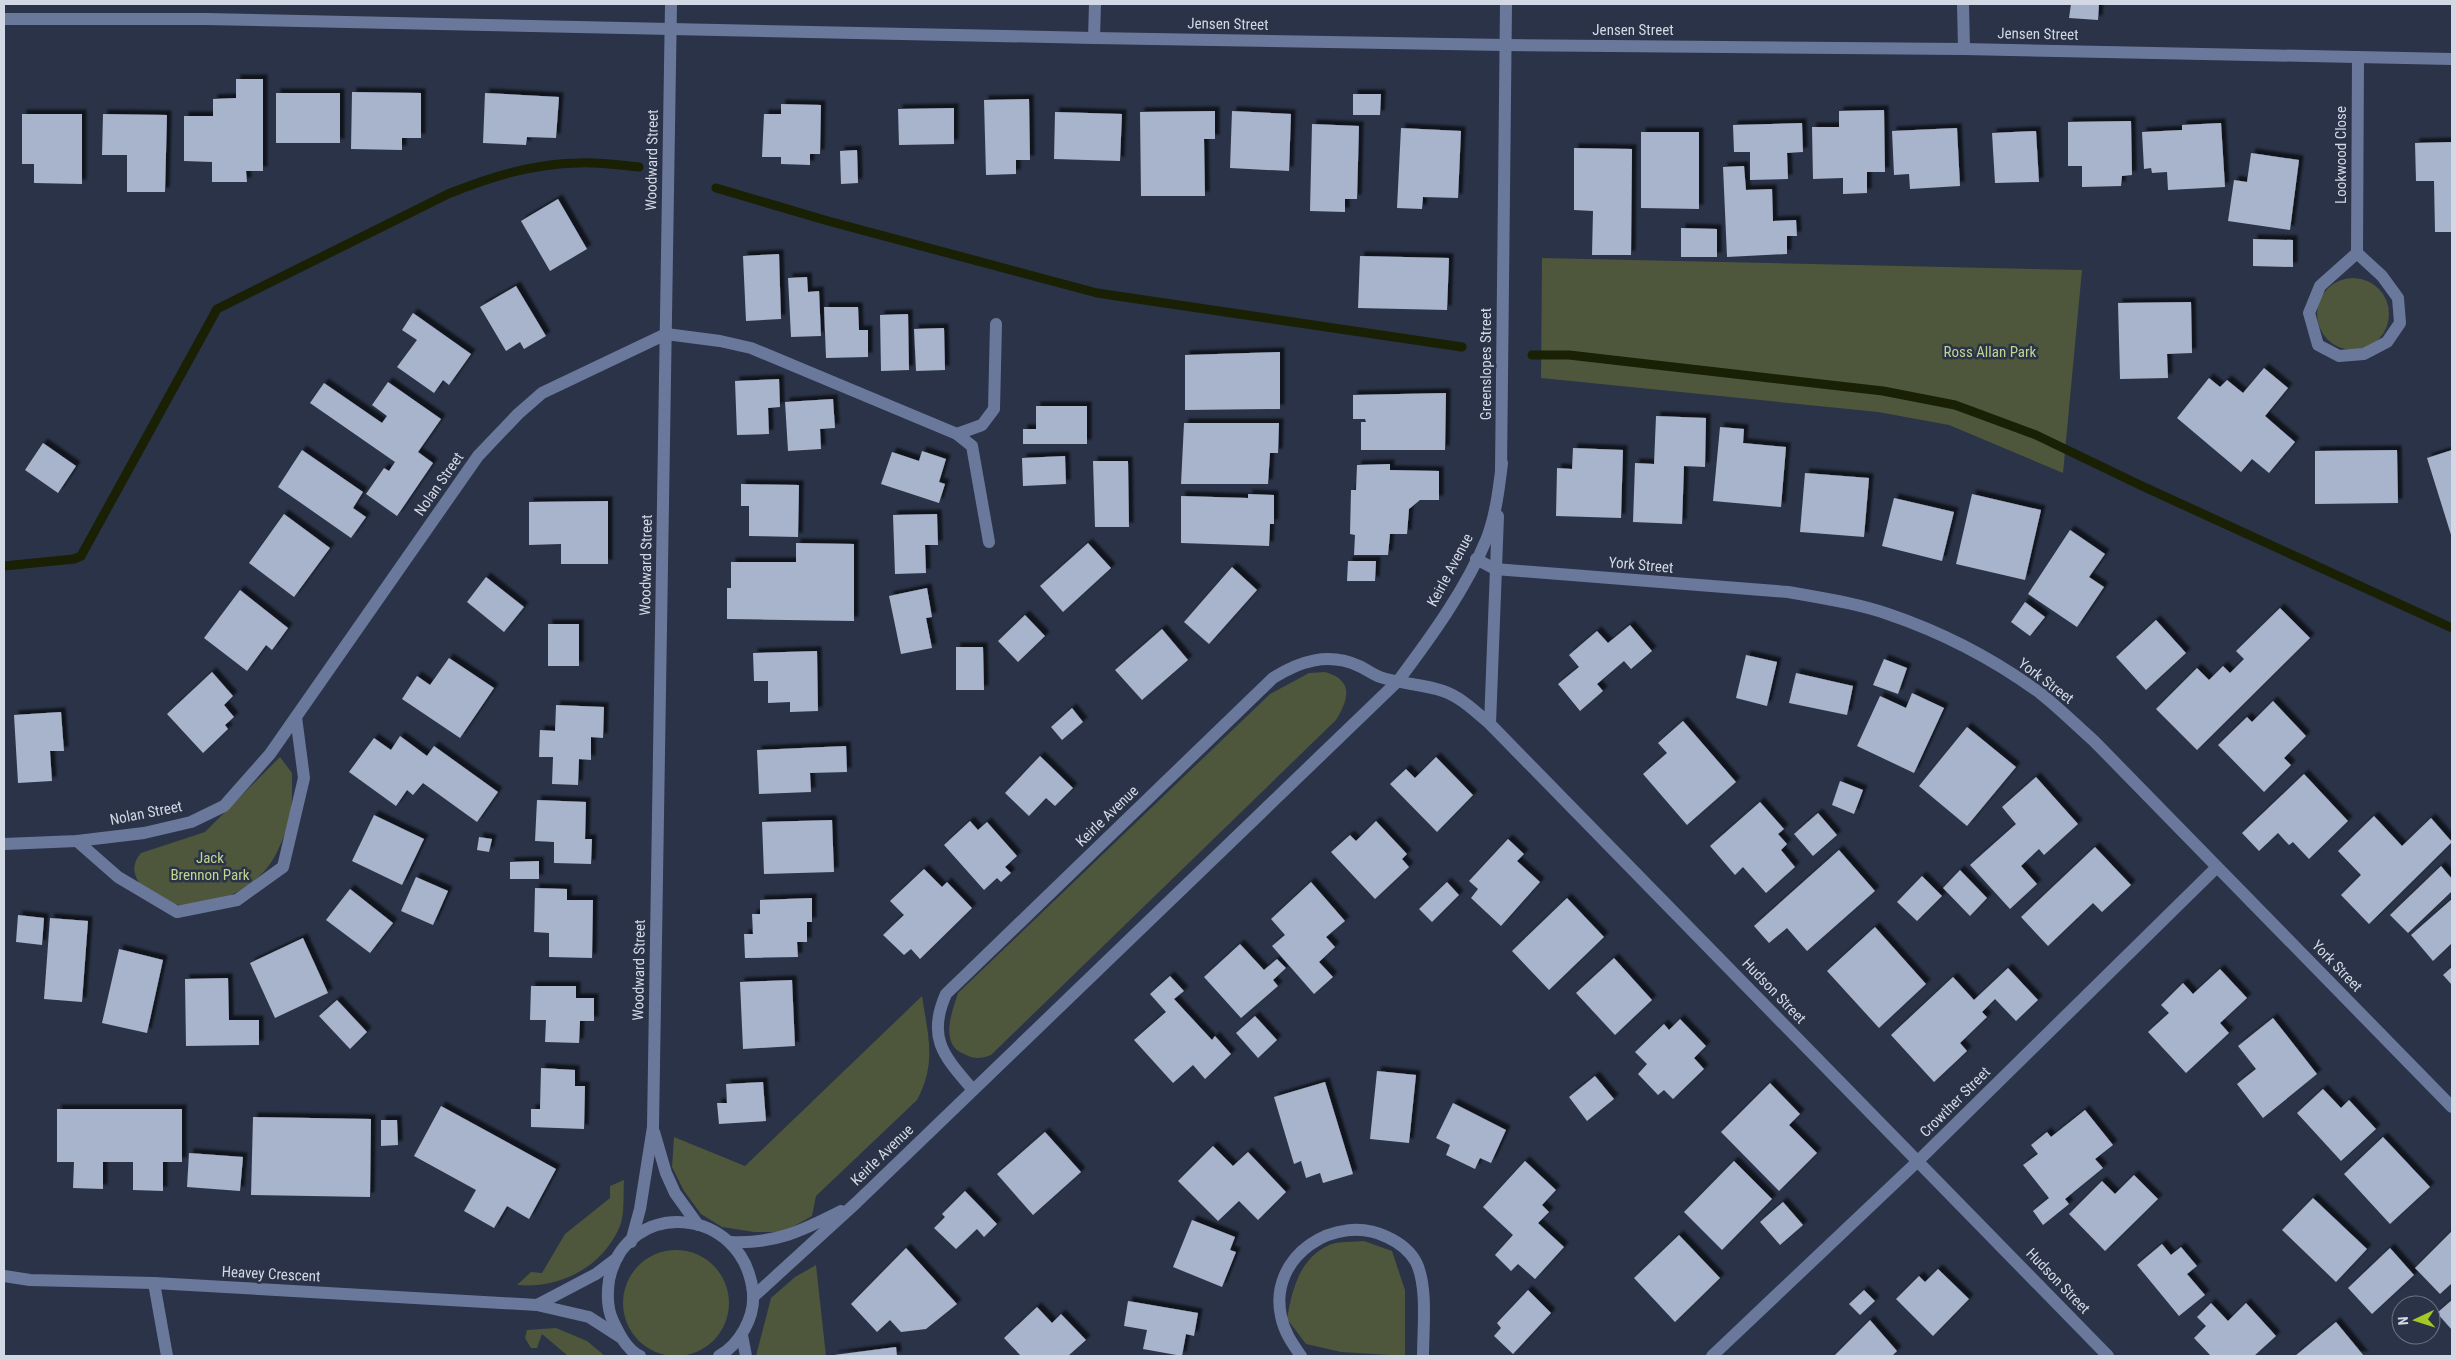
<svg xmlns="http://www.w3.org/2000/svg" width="2456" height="1360" viewBox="0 0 2456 1360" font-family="'Roboto Condensed',sans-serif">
<defs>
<filter id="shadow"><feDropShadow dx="4.5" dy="-4.5" stdDeviation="1" flood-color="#0009"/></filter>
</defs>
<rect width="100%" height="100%" fill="#2a3347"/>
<g fill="#4e563b">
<path d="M1542,258l540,12 -19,203 -114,-48 -71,-13 -337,-34z"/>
<circle cx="2353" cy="314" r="36"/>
<path d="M1325,672c29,8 24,27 11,48l-345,335c-10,4 -18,4 -27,-1 -25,-10 -12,-42 -6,-61l312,-299 39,-21z"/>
<path d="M280,757l12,16c0,15 1,34 -3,49 -4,12 -10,28 -17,39 -17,28 -61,48 -93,44 -23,-3 -60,-27 -38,-52l64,-21z"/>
<path d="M922,996c6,40 15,67 -5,104l-101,96 -4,20 -28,16h-30l-32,-5 -21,-13 -17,-23 -12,-24 2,-30 71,29z"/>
<path d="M624,1180c-1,13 1,34 -4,46 -17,41 -60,63 -103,59l14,-13 11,1 23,-39 45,-36v-12z"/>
<path d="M1364,1241l28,10 13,39v66l-64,-4 -35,-8 -19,-25c5,-29 12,-60 42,-74 9,-4 25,-3 35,-4z"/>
<circle cx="676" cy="1303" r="53"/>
<path d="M816,1265l10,91h-70l15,-58 24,-21z"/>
<path d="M556,1328l31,13 18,15h-37l-26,-22 -5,14h-6l-6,-10 2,-8z"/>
</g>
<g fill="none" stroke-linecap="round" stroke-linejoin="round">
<g stroke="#192003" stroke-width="9">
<path d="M716,188l112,33 269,72 365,54"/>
<path d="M1532,355h37l314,36 72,14 81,30 106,51 310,142"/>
<path d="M4,566l70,-7 7,-3 136,-247 231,-115c42,-17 83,-30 130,-31 20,-1 41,2 61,4"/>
</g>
</g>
<g fill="#a8b3cc" filter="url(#shadow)">
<path d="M2071,4h28l-1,16 -29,-2z"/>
<path d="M236,79h27v92h-17l1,11h-35v-20l-28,-1v-45h29v-17l23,-1z"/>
<path d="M352,92l69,1v45h-19v12l-51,-1z"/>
<rect x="276" y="93" width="64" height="50"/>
<path d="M485,93l74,4 -3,41 -29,-1 -1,8 -43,-2z"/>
<path d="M1353,94h28l-1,21h-27z"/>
<path d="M1029,99l1,61h-14v14l-30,1 -2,-75z"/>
<path d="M781,104l40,1 -1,49h-10v11l-29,-1v-7h-19l2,-43h17z"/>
<path d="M954,108v36l-55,1 -1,-36z"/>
<path d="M1884,110l1,62h-18v21l-24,1v-16l-30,1 -1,-52h27v-16z"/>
<path d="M1215,111v28h-11l1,57h-64l-1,-84z"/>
<path d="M1232,111l59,3 -2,57 -59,-3z"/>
<path d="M1055,112l67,2 -2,47 -66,-2z"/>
<path d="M22,114h60v70l-48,-1v-19h-12z"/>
<path d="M103,114l64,1 -2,77h-38v-37h-25z"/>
<path d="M2131,121l1,54 -10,1 -1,10 -39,1v-21h-14v-44z"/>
<path d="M1802,123l1,29 -16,1 1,26 -38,1v-28h-16l-1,-27z"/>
<path d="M2221,123l4,64 -57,3 -1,-18 -15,1 -1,-5 -7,1 -2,-37 40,-2v-5z"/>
<path d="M1312,124l47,2 -2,73h-12v13l-35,-1z"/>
<path d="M1401,128l60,3 -3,67 -35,-1 -1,12 -25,-1z"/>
<path d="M1957,128l3,58 -50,3 -1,-15 -15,1 -2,-44z"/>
<path d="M2036,131l3,51 -44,1 -3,-50z"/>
<path d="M1641,132h58v77l-58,-1z"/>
<path d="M2452,142v90h-17l-1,-51h-18l-1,-38z"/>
<path d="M1574,148l58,1 -1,106h-39l1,-44 -19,-1z"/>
<path d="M857,150l1,33 -17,1 -1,-33z"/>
<path d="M2251,153l48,7 -9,70 -62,-9 6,-41 13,2z"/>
<path d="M1744,166l2,24 26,-1 1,32 23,-1 1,16h-10v18l-60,3 -4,-90z"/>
<path d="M558,199l29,50 -37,22 -29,-50z"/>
<path d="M1681,228l36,1v28h-36z"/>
<path d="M2253,239l40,1v27l-40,-1z"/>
<path d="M779,254l2,65 -35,2 -3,-65z"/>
<path d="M1360,256l89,2 -2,52 -89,-2z"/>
<path d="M807,277l1,15 11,-1 2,45 -30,1 -3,-59z"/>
<path d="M516,286l30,50 -22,13 -4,-7 -14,9 -26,-44z"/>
<path d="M2191,302l1,51 -25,1 1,24 -48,1 -2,-76z"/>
<path d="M824,307h34l1,23h9v27l-42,1z"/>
<path d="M413,313l58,41 -22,31 -6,-5 -9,13 -37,-26 20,-27 -15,-10z"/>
<path d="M908,314l1,56 -28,1 -1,-56z"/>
<path d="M944,328l1,42 -29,1 -2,-42z"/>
<path d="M1280,352v57l-95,1v-55z"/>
<path d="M2264,368l24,20 -23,28 30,26 -26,31 -17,-14 -11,13 -64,-54 32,-40 11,9 7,-7 16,13z"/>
<path d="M779,379l1,28 -12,1 1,26 -32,1 -2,-54z"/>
<path d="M388,382l53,37 -23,33 15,11 -36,53 -31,-22 18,-26 5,3 6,-9 -85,-59 14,-20 58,40 5,-7 -15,-11z"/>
<path d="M1446,393l-1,57h-84v-28h5l-1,-3h-12v-24z"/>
<path d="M833,399l2,29 -15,1 1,20 -33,2 -3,-49z"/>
<path d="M1036,406h51v38h-64v-15h13z"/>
<path d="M1656,416l50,2 -1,49 -21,-1 -2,58 -49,-2 2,-59 19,1z"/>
<path d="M1184,423h95l-1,30h-8l-2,31h-87z"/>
<path d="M1720,427l24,2 -1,14 43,4 -5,60 -68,-6z"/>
<path d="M43,443l33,23 -18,27 -33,-23z"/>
<path d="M1573,448l50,2 -2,68 -65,-2 1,-48 15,1z"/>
<path d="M302,450l61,42 -10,16 13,9 -15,21 -73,-51z"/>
<path d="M2397,450l1,53 -83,1v-53z"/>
<path d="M2452,450v88l-25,-80z"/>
<path d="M922,451l24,8 -7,23 6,2 -6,19 -58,-19 11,-32 27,9z"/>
<path d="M1065,456l1,28 -43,2 -1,-28z"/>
<path d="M1093,461h35l1,66h-34z"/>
<path d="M1390,464v6l49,1v29h-19l-11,9 -2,25h-17l-2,21h-34l1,-20 -5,-1 1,-44h5l1,-25z"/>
<path d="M1805,473l64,5 -5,59 -64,-5z"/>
<path d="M741,484l58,1 -1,52 -49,-1v-30h-8z"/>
<path d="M1248,494l26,1v29h-4l-1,22 -88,-3v-47l67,2z"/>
<path d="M1972,494l69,16 -16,70 -69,-16z"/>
<path d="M1894,498l60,14 -12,49 -60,-15z"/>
<path d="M608,501v63h-47v-20l-32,1v-43z"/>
<path d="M284,514l46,34 -36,49 -45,-34z"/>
<path d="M937,514l1,31h-13l1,28 -31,1 -2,-59z"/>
<path d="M2070,530l35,24 -16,23 15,10 -27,40 -49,-33z"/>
<path d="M796,543l58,1v77l-127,-2v-31h4v-26h65z"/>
<path d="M1088,543l23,25 -48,44 -23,-26z"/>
<path d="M1348,561h28l-1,20h-28z"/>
<path d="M1232,567l25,23 -48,54 -25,-22z"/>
<path d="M486,577l38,30 -20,25 -37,-30z"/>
<path d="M927,588l5,29 -6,1 6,30 -31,6 -12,-58z"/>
<path d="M240,590l48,38 -16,22 -6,-5 -19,26 -43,-33z"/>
<path d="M2025,602l20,15 -15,19 -19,-14z"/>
<path d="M2280,608l30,30 -113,112 -41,-41 41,-41 12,12 14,-14 7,7 14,-14 -8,-8z"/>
<path d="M1025,615l20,21 -27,26 -20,-21z"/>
<path d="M2156,620l30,33 -40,37 -30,-33z"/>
<rect x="548" y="624" width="31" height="42"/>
<path d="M1630,625l22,26 -21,18 -7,-8 -27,23 6,7 -23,20 -22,-27 21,-17 -10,-12 28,-24 11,12z"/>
<path d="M1162,629l26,31 -46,40 -27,-30z"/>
<path d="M956,647h27l1,43h-28z"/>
<path d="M817,651l1,60 -28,1v-10l-22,1v-22h-14l-1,-28z"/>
<path d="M1746,655l31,7 -10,44 -31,-8z"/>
<path d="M449,658l45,30 -34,50 -58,-39 15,-23 13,9z"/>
<path d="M1884,659l23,9 -9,26 -25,-9z"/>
<path d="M212,672l21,24 -9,9 10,12 -9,8 3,4 -25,24 -36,-39z"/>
<path d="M1796,673l57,13 -6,29 -58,-12z"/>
<path d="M1912,693l32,15 -30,65 -57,-27 23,-50 26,12z"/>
<path d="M2273,701l33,35 -22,22 7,7 -27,27 -46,-47 29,-28 5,5z"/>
<path d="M556,705l48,2 -1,31 -12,-1v23l-12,-1 -1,26 -26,-1 1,-27h-14l1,-27 15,1z"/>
<path d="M1072,708l11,14 -21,18 -11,-13z"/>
<path d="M61,712l3,39h-14l2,30 -34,2 -4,-68z"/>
<path d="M1683,721l53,61 -49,43 -44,-51 24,-21 -9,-10z"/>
<path d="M1967,727l49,40 -49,59 -48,-40z"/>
<path d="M400,736l27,20 7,-10 64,46 -21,30 -54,-39 -10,12 -6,-5 -11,16 -47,-34 25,-34 17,12z"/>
<path d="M846,746l1,26 -37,1 1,19 -52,2 -2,-44z"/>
<path d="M1040,756l33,32 -18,18 -9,-8 -17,18 -24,-23z"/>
<path d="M1436,757l37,38 -36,37 -47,-48 16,-15 9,9z"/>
<path d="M2304,774l44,47 -39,38 -16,-17 -4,3 -11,-12 -19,18 -17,-18z"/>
<path d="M2036,777l42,47 -34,31 -5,-6 -18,17 16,18 -27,25 -40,-44 46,-41 -14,-17z"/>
<path d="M1840,781l23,9 -9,24 -22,-9z"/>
<path d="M537,800l49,2 -1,37h7l-1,25 -37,-1v-21l-19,-1z"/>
<path d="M1760,802l24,27 -6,5 9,10 -6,6 14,17 -29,26 -23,-26 -8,8 -25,-29z"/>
<path d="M1818,813l19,22 -24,21 -19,-22z"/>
<path d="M374,815l50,24 -22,46 -50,-24z"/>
<path d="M2374,816l28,30 29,-28 21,24 -83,82 -28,-29 20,-20 -23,-24z"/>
<path d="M832,820l2,52 -70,2 -2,-52z"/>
<path d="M970,821l8,9 9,-8 30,34 -12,11 6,6 -10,9 -4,-4 -13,12 -40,-45z"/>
<path d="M1376,821l31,33 -5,5 7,8 -34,32 -44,-47 19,-17 6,6z"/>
<path d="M479,837l13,2 -3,13 -12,-2z"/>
<path d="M1508,839l16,15 -7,7 23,21 -39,44 -30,-28 7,-9 -9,-8z"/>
<path d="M2095,847l36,38 -29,27 -9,-9 -45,43 -27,-29z"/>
<path d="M1839,850l36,41 -68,60 -20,-23 -18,15 -15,-17z"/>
<path d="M539,861v18h-29v-17z"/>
<path d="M2441,866l11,13v12l-44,42 -18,-18z"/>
<path d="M924,869l18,18 5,-5 25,26 -52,51 -9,-10 -7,6 -21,-20 21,-20 -14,-14z"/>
<path d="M1960,870l27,28 -17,18 -27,-28z"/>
<path d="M1922,876l20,20 -25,25 -20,-19z"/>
<path d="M416,877l32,14 -15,34 -32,-14z"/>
<path d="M1311,882l34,39 -19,16 9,10 -16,15 14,15 -19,17 -42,-48 13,-11 -14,-16z"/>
<path d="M1447,882l12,13 -27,27 -13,-13z"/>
<path d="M535,888l32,1v11h26l-1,58 -43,-1v-24l-15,-1z"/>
<path d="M350,889l43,34 -23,30 -44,-33z"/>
<path d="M812,898v24h-5v20h-10l1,15 -53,1 -1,-24h9l-1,-20h8v-14z"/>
<path d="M1567,898l37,39 -55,53 -37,-39z"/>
<path d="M2452,899v44l-19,18 -22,-26z"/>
<path d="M18,915l26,3 -2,27 -26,-3z"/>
<path d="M50,918l38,3 -6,81 -38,-3z"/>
<path d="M1875,927l51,57 -47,44 -52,-57z"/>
<path d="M303,938l25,55 -53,25 -25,-55z"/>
<path d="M1240,944l24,26 13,-11 9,9 -13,12 5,6 -37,32 -37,-41z"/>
<path d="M119,949l44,11 -16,73 -45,-10z"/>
<path d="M1614,958l38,42 -37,35 -39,-42z"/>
<path d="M2452,967v18l-9,-10z"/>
<path d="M2008,968l30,32 -22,21 -21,-22 -13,13 5,5 -27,26 7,8 -33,31 -43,-47 62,-58 21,23z"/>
<path d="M2220,969l27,29 -27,25 9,10 -43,40 -38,-41 21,-19 -8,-8 22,-22 10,11z"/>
<path d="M1170,976l14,15 -10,8 38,41 3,-4 16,18 -26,25 -12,-14 -20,18 -39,-43 32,-28 -16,-18z"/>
<path d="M228,978l1,42h30v25l-73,1 -1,-67z"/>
<path d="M792,980l3,66 -52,3 -3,-67z"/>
<path d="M531,986h45v12h18v23h-14l-1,22 -34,-1 1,-22h-16z"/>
<path d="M337,1000l30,32 -17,17 -31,-33z"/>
<path d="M1255,1016l22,24 -19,18 -22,-25z"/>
<path d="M2273,1018l44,56 -54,44 -26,-34 19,-15 -18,-23z"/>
<path d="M1680,1019l26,27 -12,12 10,11 -31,30 -9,-9 -6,5 -20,-21 9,-10 -12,-12 29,-28 5,6z"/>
<path d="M541,1068l34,2v16h10l-1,43 -53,-2v-18h9z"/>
<path d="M1377,1071l39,4 -7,68 -39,-4z"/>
<path d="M1595,1076l19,23 -27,22 -18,-24z"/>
<path d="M763,1082l3,39 -47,3 -2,-21h10l-1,-19z"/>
<path d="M1325,1082l28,92 -30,9 -3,-10 -14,5 -5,-17 -7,3 -20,-67z"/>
<path d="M1770,1083l30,31 -11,11 28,28 -38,38 -58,-59z"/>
<path d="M2323,1089l18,19 8,-8 27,29 -35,32 -44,-48z"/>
<path d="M1453,1103l53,27 -15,33 -11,-5 -5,11 -29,-14 4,-10 -14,-7z"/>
<path d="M441,1106l115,63 -27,50 -22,-13 -13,22 -30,-17 12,-21 -62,-34z"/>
<path d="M57,1109h125v53h-19v29l-30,-1v-28h-30v27l-30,-1 1,-26h-17z"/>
<path d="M2085,1110l28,35 -18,14 8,9 -38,31 4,5 -26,21 -10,-14 16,-13 -26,-33 15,-11 -7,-9 16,-13 4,5z"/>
<path d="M253,1117l118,2 -1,78 -119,-2z"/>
<path d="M381,1120h16l1,25 -17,1z"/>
<path d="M1045,1132l36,40 -48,43 -36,-41z"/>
<path d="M2383,1137l47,50 -40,37 -46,-50z"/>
<path d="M1213,1146l20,20 15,-14 38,40 -28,28 -19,-19 -21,20 -40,-40z"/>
<path d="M189,1153l54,4 -3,34 -53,-4z"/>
<path d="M1525,1161l31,29 -14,15 7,7 -11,11 26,24 -29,32 -17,-15 -7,7 -16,-16 18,-20 -30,-28z"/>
<path d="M1734,1161l38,38 -50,51 -38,-38z"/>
<path d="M2134,1175l24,24 -53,52 -36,-37 33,-33 13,13z"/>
<path d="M965,1191l32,33 -13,13 -7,-8 -21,20 -22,-21 11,-11 -3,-3z"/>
<path d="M2313,1198l54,51 -31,33 -54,-52z"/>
<path d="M1783,1202l20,23 -23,20 -20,-23z"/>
<path d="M1192,1220l43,17 -5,13 6,2 -14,35 -49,-20z"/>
<path d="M2452,1231v52l-12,11 -25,-26z"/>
<path d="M1679,1235l41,43 -45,44 -41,-44z"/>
<path d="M2162,1244l9,11 10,-8 16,19 -10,8 18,21 -26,21 -42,-51z"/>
<path d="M906,1248l51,56 -31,25 -25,3 -11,-12 -13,12 -26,-28z"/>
<path d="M2390,1248l24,27 -42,39 -24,-26z"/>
<path d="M1938,1269l31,30 -36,37 -37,-37 23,-23 6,6z"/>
<path d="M1528,1290l23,23 -38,41 -19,-18 7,-8 -4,-5z"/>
<path d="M1864,1290l11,11 -15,14 -11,-11z"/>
<path d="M2452,1300v30l-15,-17z"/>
<path d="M1128,1301l70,12 -4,23 -8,-2 -4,22 -39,-7 4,-19 -23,-4z"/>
<path d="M2211,1303l17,18 18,-18 30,33 -22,20h-43l-17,-18 12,-12 -9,-9z"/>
<path d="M1037,1307l15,16 9,-9 25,26 -18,16h-47l-17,-18z"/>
<path d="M1870,1320l27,31 -5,5h-58z"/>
<path d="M2336,1322l28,34h-69z"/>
<path d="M896,1347l1,9h-63v-1z"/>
</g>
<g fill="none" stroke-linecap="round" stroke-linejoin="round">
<g stroke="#6a799b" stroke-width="12">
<path d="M1963,4l1,45"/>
<path d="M4,19h202l888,19 411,7 459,4 488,10"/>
<path d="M1094,38l1,-34"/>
<path d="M2357,253l25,23 16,22 2,25 -13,19 -23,12 -25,2 -21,-11 -9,-32 11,-27 37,-33 1,-196"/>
<path d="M957,434l25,-9 12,-16 2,-85"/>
<path d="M1501,471l5,-467"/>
<path d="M1476,559l19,10 293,23c33,6 68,11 100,22 53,18 107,46 152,79 19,15 36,32 54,48l358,366"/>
<path d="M1490,724l8,-208"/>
<path d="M77,841l41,36 59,35 60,-12 46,-33 21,-89 -8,-61"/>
<path d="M4,844l73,-3 67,-8 47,-11 33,-16 46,-52 208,-298 40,-42 24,-21 124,-59 54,7 31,7 206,86 15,12 17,96"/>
<path d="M973,1090c-28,-33 -47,-51 -27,-96l327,-316c27,-17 55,-26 86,-12 7,3 13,8 21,11 20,7 43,7 63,14 18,6 33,21 47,33l618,632"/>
<path d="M654,1132l12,41 9,20 23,32"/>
<path d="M631,1242l9,-33 13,-82 18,-1123"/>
<path d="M731,1242c44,2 71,-11 110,-31"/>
<path d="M4,1276l26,4 124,3 383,22 52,12 31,20"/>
<path d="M154,1283l13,73"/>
<path d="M753,1297l103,-94 542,-522c33,-44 68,-92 89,-143 9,-24 12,-50 15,-75"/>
<path d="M537,1305l59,-31 21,-16"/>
<path d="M742,1335l4,21"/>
<path d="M640,1356c-13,-6 -21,-22 -27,-35 -6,-12 -6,-27 -4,-41 17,-83 135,-75 144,13 2,24 -13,51 -34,63"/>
<path d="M1301,1356c-9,-13 -17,-24 -20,-40 -13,-60 55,-104 106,-79 11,5 23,14 29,25 12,24 7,67 7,94"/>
<path d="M1712,1356l206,-195 299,-294"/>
</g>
</g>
<g text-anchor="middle" stroke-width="5" stroke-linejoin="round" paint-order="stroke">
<g font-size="15" fill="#d3d8e5" stroke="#2a3347">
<text transform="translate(1228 24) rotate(1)" y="5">Jensen Street</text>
<text x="1633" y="35">Jensen Street</text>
<text transform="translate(2038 34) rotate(1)" y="5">Jensen Street</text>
<text transform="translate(2341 155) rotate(-90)" y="5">Lookwood Close</text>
<text transform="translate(652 160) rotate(-89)" y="5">Woodward Street</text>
<text transform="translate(1486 364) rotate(-90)" y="5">Greenslopes Street</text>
<text transform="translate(439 484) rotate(-55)" y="5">Nolan Street</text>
<text transform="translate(646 565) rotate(-89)" y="5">Woodward Street</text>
<text transform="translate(1641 565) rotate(5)" y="5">York Street</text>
<text transform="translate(1450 570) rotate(-62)" y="5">Keirle Avenue</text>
<text transform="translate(2046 681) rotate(37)" y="5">York Street</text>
<text transform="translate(146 813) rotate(-11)" y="5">Nolan Street</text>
<text transform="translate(1107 816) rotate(-44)" y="5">Keirle Avenue</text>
<text transform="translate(2337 966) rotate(46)" y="5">York Street</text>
<text transform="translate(639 970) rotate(-89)" y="5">Woodward Street</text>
<text transform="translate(1774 991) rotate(46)" y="5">Hudson Street</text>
<text transform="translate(1955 1102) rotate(-45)" y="5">Crowther Street</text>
<text transform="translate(882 1155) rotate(-44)" y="5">Keirle Avenue</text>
<text transform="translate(271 1274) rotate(3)" y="5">Heavey Crescent</text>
<text transform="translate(2058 1281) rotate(46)" y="5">Hudson Street</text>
</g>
<g font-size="15" fill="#c0d590" stroke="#2a3347">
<text x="1990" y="357">Ross Allan Park</text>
<text x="210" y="863">Jack<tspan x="210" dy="17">Brennon Park</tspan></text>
</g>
</g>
<rect width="2456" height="1360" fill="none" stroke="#d3d8e5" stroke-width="10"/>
<g transform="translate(2416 1320) rotate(266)"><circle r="24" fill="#2a3347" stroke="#6e7586"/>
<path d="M0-4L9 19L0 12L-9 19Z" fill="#a4c825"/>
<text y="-8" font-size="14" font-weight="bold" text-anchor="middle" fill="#d3d8e5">N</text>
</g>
</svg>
